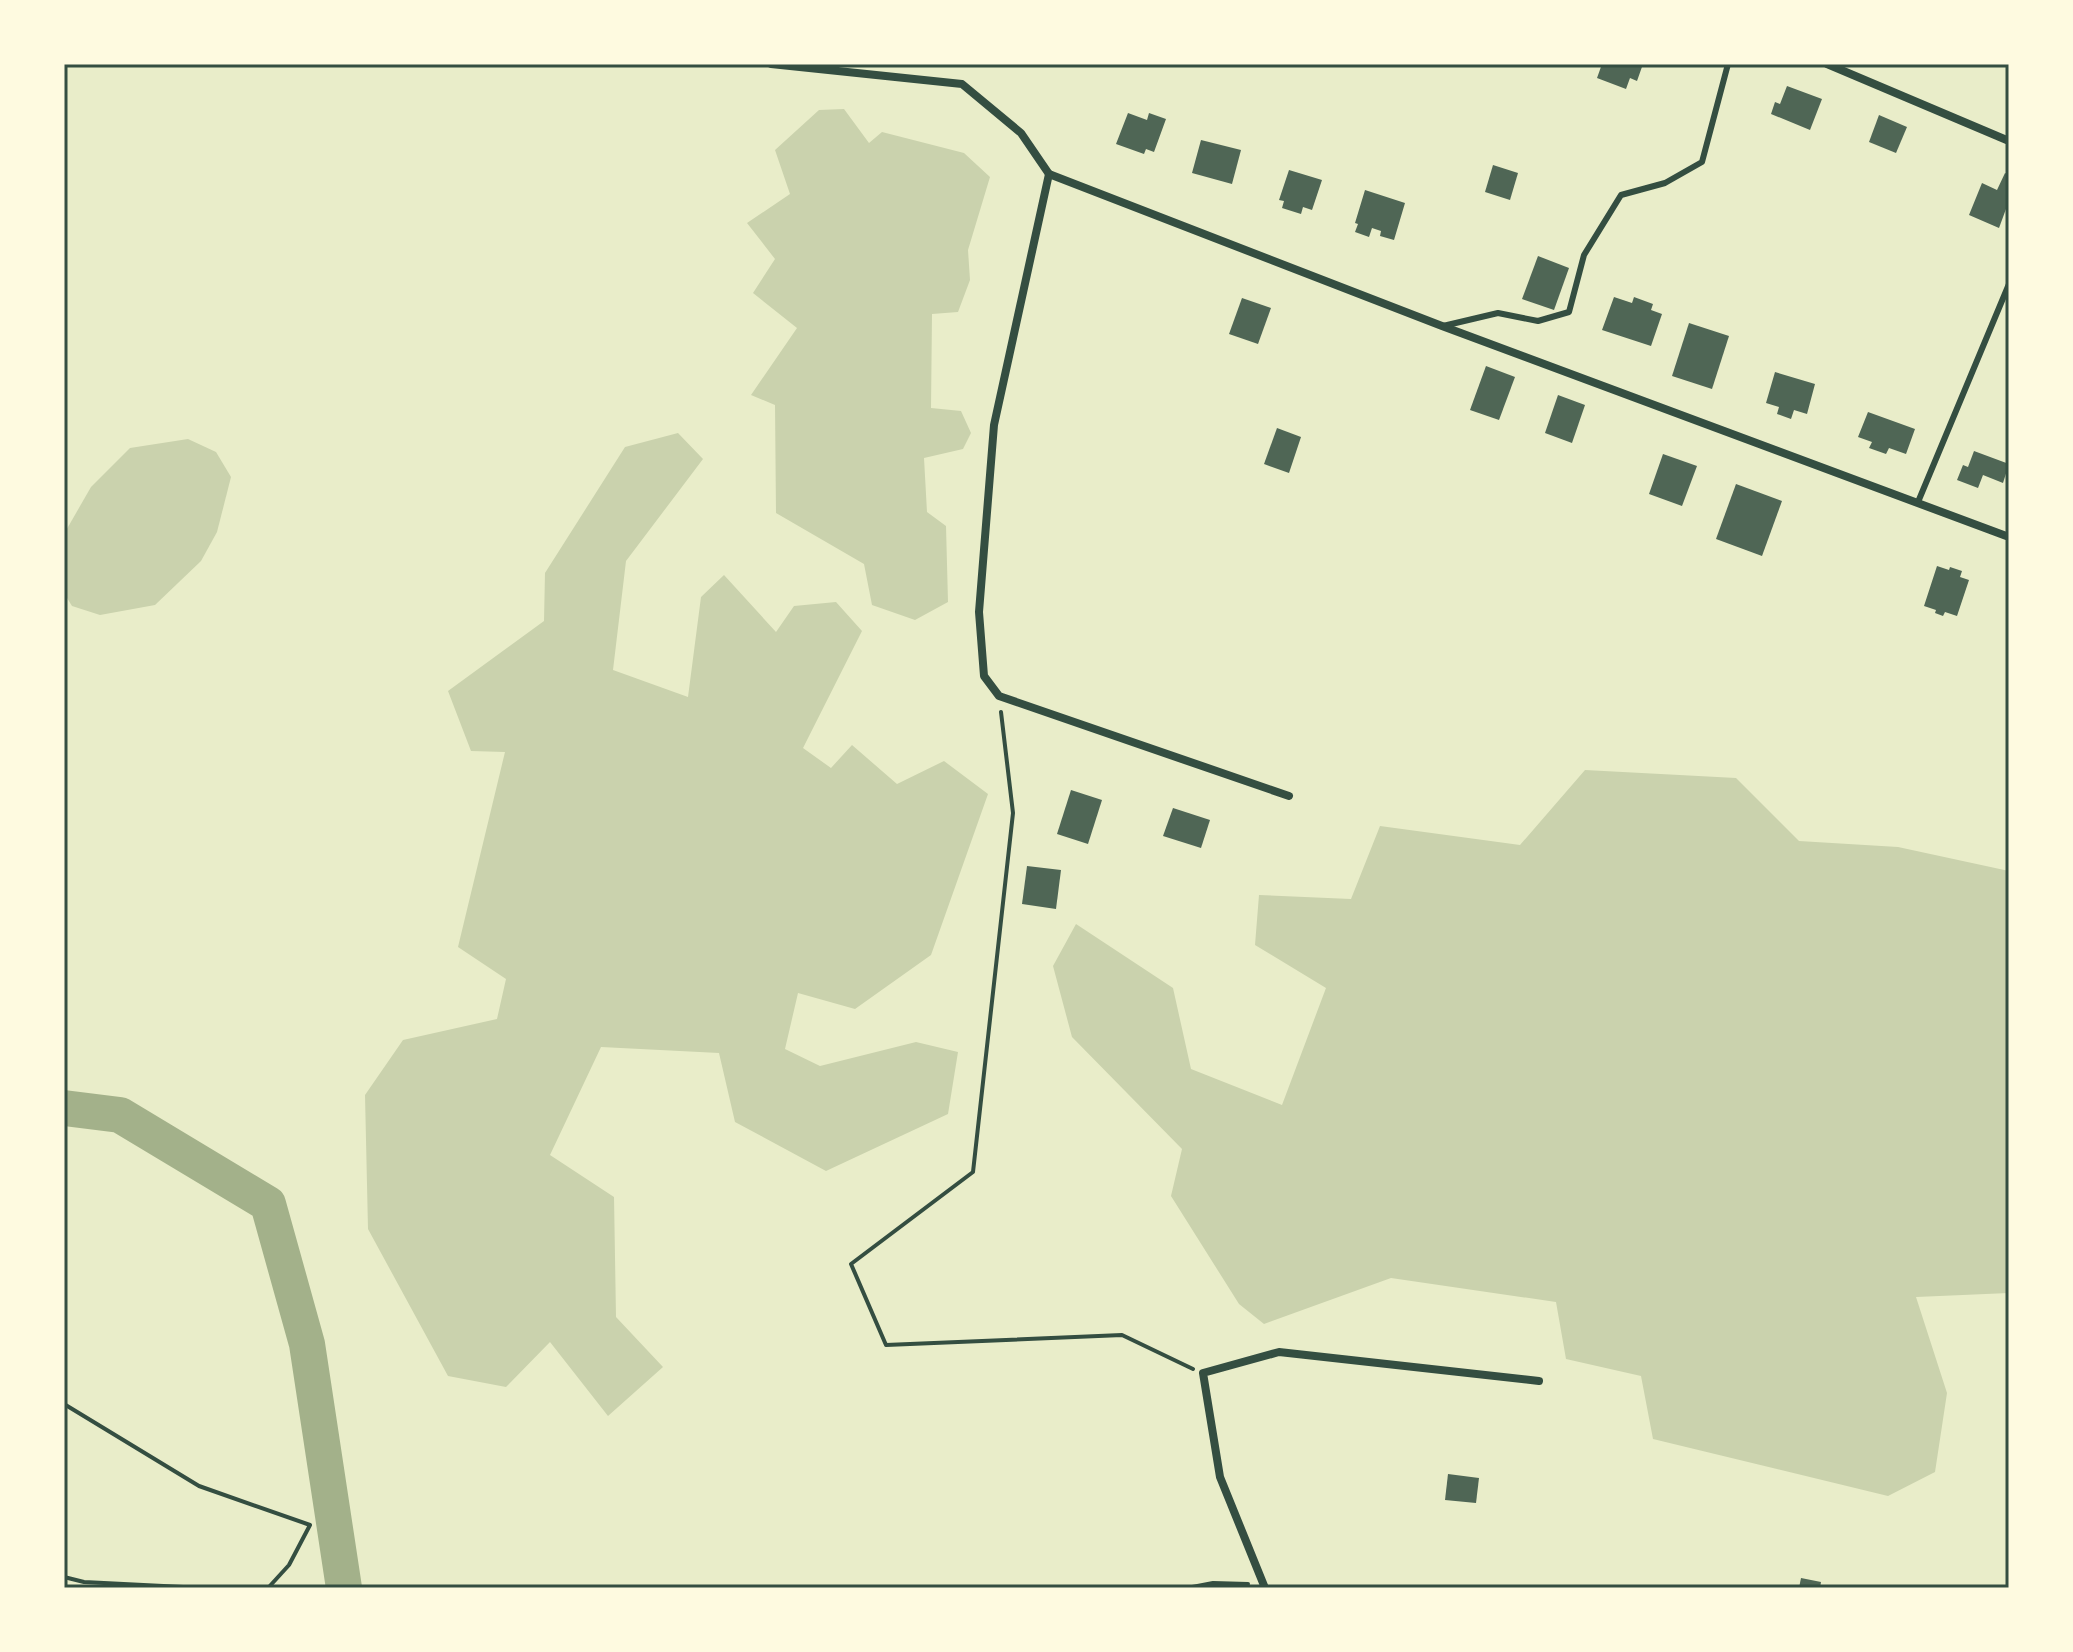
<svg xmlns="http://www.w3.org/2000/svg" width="2073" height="1652" viewBox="0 0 2073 1652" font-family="'DejaVu Sans',sans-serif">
<rect width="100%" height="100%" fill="#e9edc9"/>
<g fill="#cad2ad">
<path d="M844,109l25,34 13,-11 82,21 26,24 -22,73 2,30 -12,32 -26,2 -1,94 30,3 10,22 -8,16 -39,9 3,54 19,14 2,76 -33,18 -43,-15 -8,-41 -88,-51 -1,-108 -24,-10 46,-67 -44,-35 22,-34 -28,-36 43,-29 -15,-44 44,-40z"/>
<path d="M678,433l25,26 -77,102 -13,109 75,27 13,-100 23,-22 52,57 18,-26 42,-4 26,29 -59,117 28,20 21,-23 45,39 47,-23 44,33 -57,161 -76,54 -57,-16 -13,56 35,17 96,-24 42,10 -10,62 -122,57 -91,-49 -16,-69 -118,-6 -51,108 64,42 2,120 47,50 -55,49 -58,-74 -44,45 -58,-11 -80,-147 -3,-134 38,-55 94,-21 9,-40 -48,-32 47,-195 -34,-1 -23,-60 96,-70 1,-48 80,-126z"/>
<path d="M188,439l28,13 15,25 -14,55 -16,29 -46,44 -55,10 -28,-9 -8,-13v-59l27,-47 39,-39z"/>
<path d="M1585,770l151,8 63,63 99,6 111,24v422l-93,4 31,96 -12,79 -47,24 -235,-57 -12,-63 -75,-17 -10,-57 -165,-24 -127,46 -25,-20 -68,-108 11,-47 -110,-112 -19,-71 23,-42 97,64 18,81 91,36 44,-117 -71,-43 4,-50 92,4 29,-73 140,19z"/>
</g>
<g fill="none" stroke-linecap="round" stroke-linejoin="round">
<path stroke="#a3b18a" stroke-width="36" d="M64,1108l56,7 148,89 39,140 37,244"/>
</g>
<g fill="#4f6655">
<path d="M1602,64h41l-6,17 -7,-3 -4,11 -29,-11z"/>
<path d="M1787,86l35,13 -12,31 -39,-16 4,-12 5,2z"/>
<path d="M1128,113l19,7 2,-7 17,6 -12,33 -8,-3 -2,5 -28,-10z"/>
<path d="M1879,115l28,12 -11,26 -27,-11z"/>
<path d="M1201,140l40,10 -9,34 -40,-11z"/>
<path d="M1493,165l25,8 -8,27 -25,-8z"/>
<path d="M1289,170l33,10 -10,30 -9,-3 -2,7 -19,-6 2,-7 -5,-1z"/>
<path d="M2005,173l4,2v35l-3,-1 -7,19 -30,-13 13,-32 15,7z"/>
<path d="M1365,190l40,13 -11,37 -14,-4 1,-5 -9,-3 -3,9 -14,-5 3,-8 -3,-1z"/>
<path d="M1538,256l31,12 -15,42 -32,-11z"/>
<path d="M1614,297l18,6 2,-6 19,7 -2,6 11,4 -11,32 -49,-16z"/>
<path d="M1242,298l29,10 -13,36 -29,-10z"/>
<path d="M1689,323l40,13 -17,53 -40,-13z"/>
<path d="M1486,366l29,11 -16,43 -29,-10z"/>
<path d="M1775,372l40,12 -8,30 -13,-4 -3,9 -14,-5 2,-7 -13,-4z"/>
<path d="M1558,395l27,10 -13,38 -27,-10z"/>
<path d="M1868,412l47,17 -9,25 -17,-6 -3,6 -17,-6 3,-6 -14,-5z"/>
<path d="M1277,428l24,9 -12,36 -25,-9z"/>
<path d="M1974,451l35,13 -6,19 -20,-8 -5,13 -21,-8 6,-15 5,2z"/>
<path d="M1663,454l34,12 -15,40 -33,-12z"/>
<path d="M1736,484l46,17 -20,55 -46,-17z"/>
<path d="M1937,566l12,4 1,-3 12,4 -2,6 9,3 -12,36 -12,-4 -2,4 -8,-3 1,-3 -12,-4z"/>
<path d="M1071,790l31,10 -14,44 -31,-10z"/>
<path d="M1173,808l37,12 -9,28 -38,-12z"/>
<path d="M1027,866l34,4 -5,39 -34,-5z"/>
<path d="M1448,1474l31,4 -3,25 -31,-3z"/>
<path d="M1801,1578l20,4 -1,6h-21z"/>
</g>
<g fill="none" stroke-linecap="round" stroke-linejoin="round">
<g stroke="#344e41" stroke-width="4">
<path d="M1001,712l12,101 -40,359 -122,92 35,81 236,-10 71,34"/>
<path d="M64,1404l135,82 111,39 -21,40 -21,23"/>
<path d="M64,1577l20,5 119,6"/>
<path d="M1187,1588l26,-5 35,1"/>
</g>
<g stroke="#344e41" stroke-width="6">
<path d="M1443,326l55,-13 40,8 31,-9 15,-57 37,-60 44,-12 37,-21 26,-98"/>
<path d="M1918,502l91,-218"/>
</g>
<g stroke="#344e41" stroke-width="8">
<path d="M771,64l191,20 59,49 28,41 393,152 567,211"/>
<path d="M1827,64l182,77"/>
<path d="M1049,174l-55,251 -15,187 5,64 15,20 290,100"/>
<path d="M1265,1588l-45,-111 -17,-104 76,-21 260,29"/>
</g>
</g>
<rect width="2073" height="1652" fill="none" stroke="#fefae0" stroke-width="132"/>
<rect x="66" y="66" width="1941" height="1520" fill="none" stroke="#344e41" stroke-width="3"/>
</svg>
